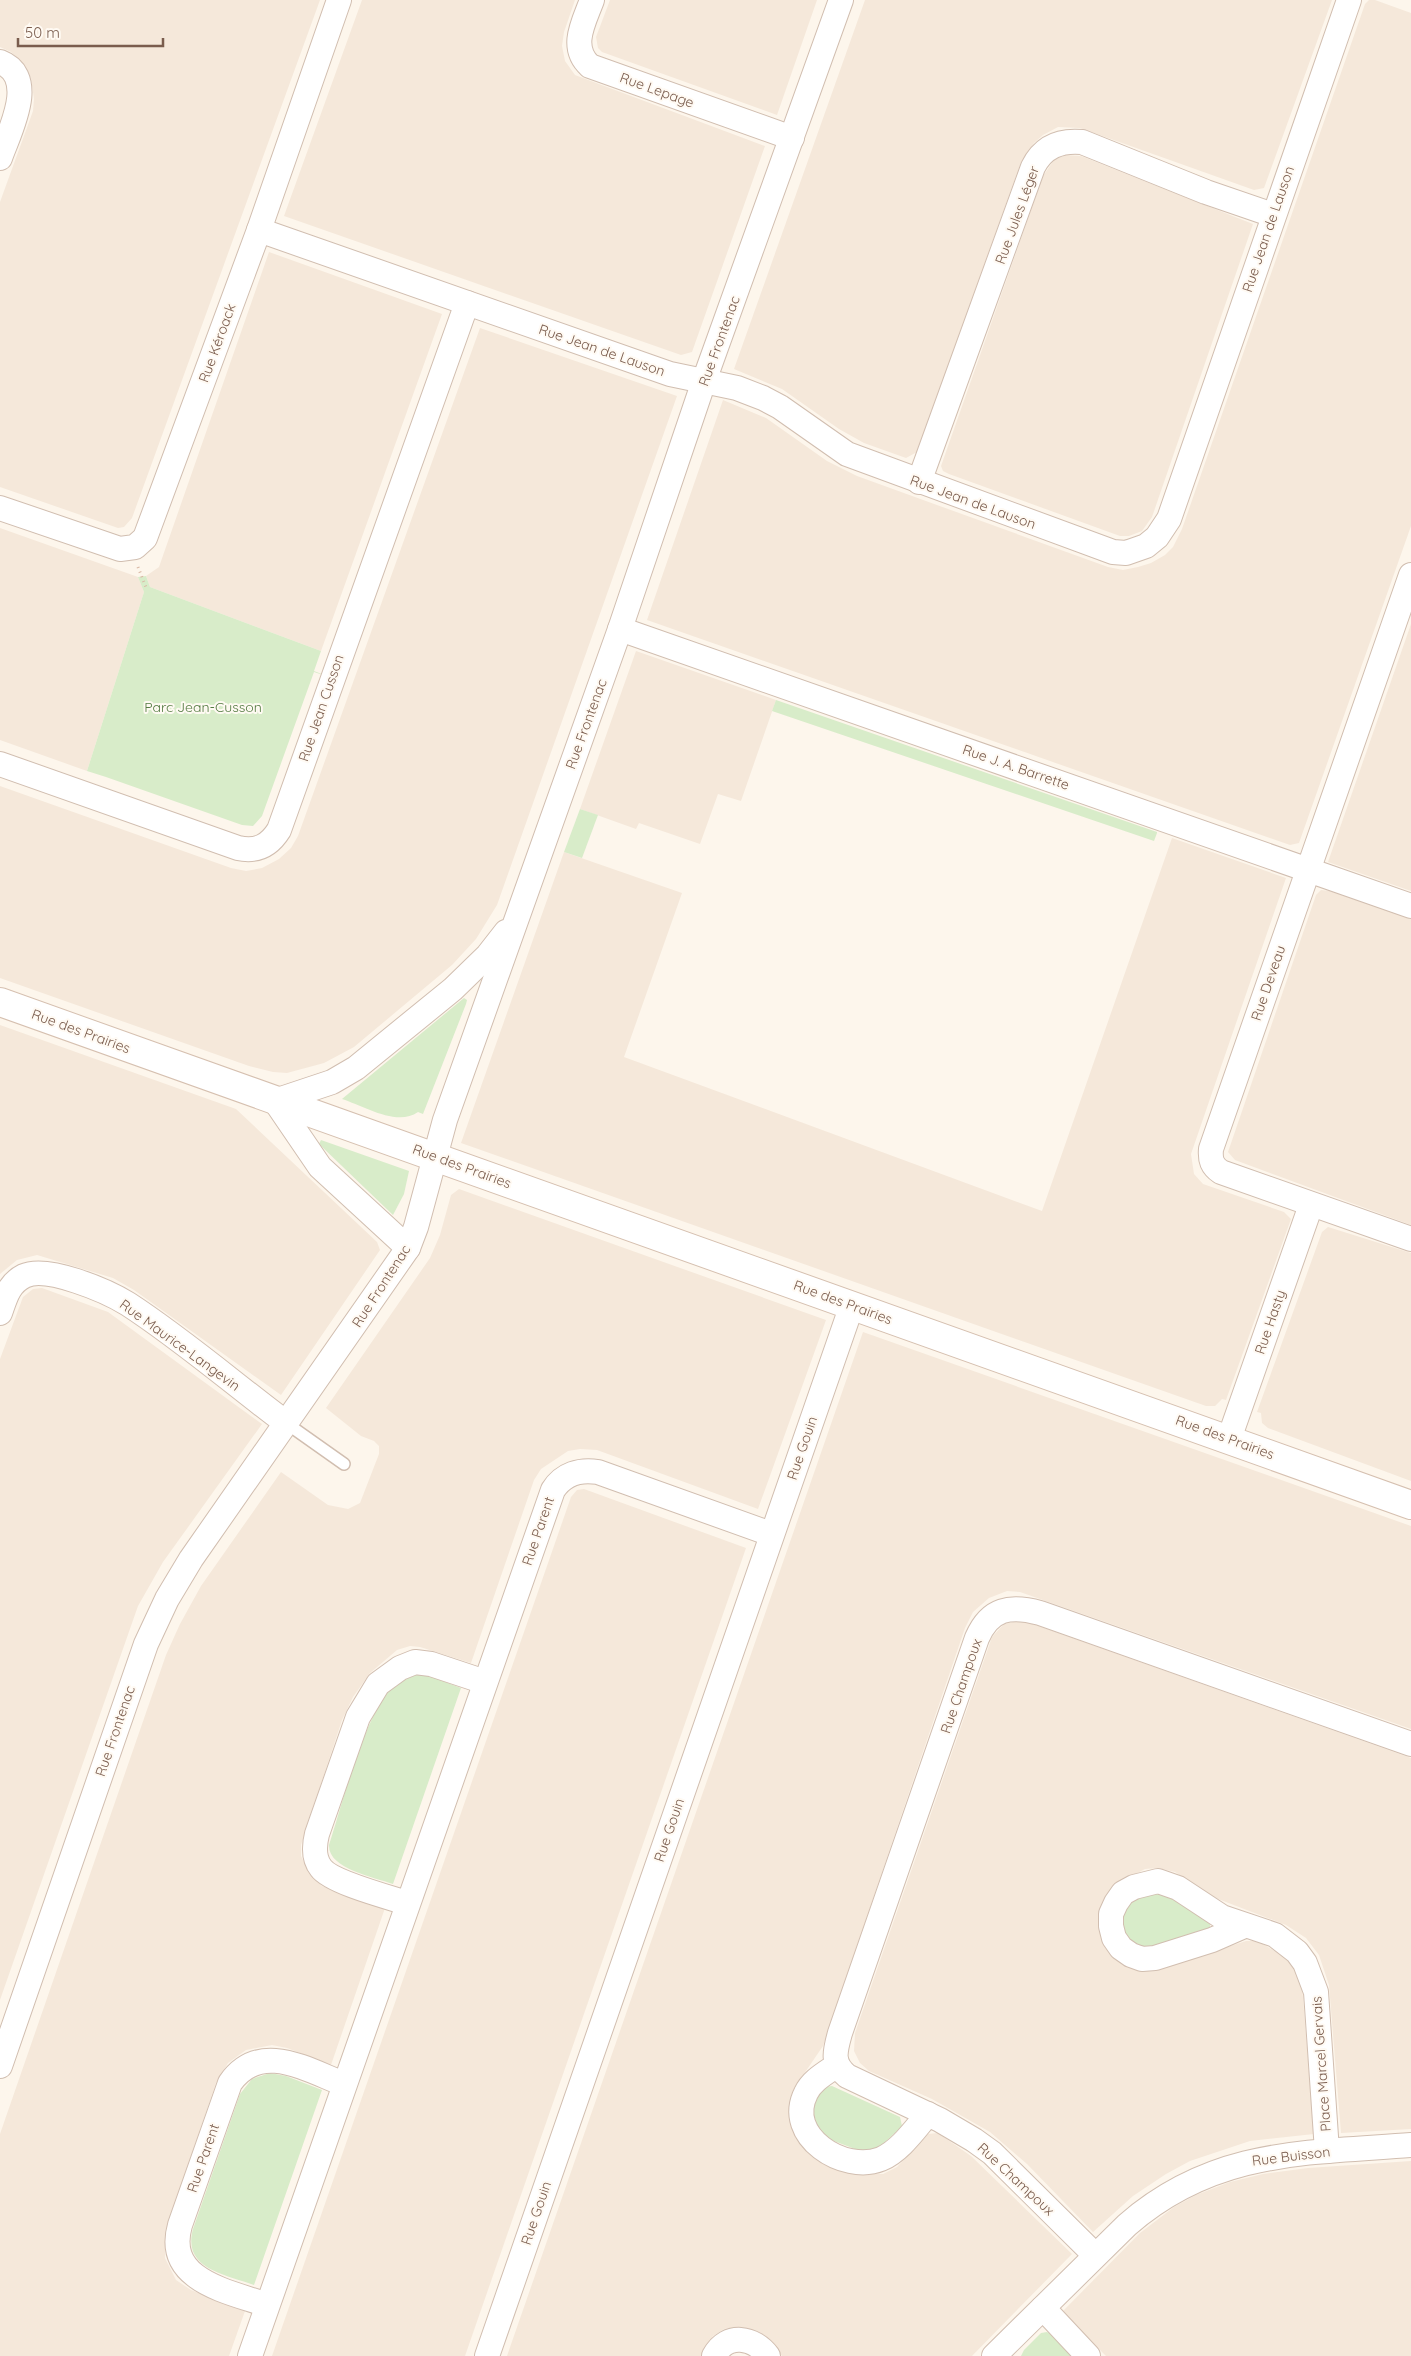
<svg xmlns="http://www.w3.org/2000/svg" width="1411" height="2356" viewBox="0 0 1411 2356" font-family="Quicksand,sans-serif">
<rect width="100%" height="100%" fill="#fdf6ec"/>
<g fill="#f5e8da">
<path d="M0,0h320l-188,518 -8,9 -6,1 -118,-41v-285l33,-91 1,-12 -3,-21 -7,-14 -13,-12 -11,-5z"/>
<path d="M362,0h213l-11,32 -2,14 3,15 10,14 190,71 -73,206 -11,3 -397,-139z"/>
<path d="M610,0h207l-40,115 -175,-63 -4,-4 -2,-11z"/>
<path d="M865,0h467l-68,188 -10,2 -174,-62 -22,-1 -15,8 -9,8 -13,19 -104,290 -11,6 -42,-15 -25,-14 -57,-40 -48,-20z"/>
<path d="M1369,0h6l36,13v513l-112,317 -9,2 -643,-225 76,-220 43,18 61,43 30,15 251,91 15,3 15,-3 13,-4 14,-8 8,-8 9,-18 183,-525z"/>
<path d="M1065,155l16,1 172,68 -101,293 -10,14 -13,5h-9l-171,-62 -6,-3 -2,-5 102,-290 11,-16z"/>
<path d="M269,252l173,62 -121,337 -171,-64 -4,-11 13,-9z"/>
<path d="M480,328l197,68 -180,509 -21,34 -24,26 -98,82 -30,16 -37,10 -14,-1 -24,-6 -249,-88v-192l231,82 15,3 16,-3 17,-9 12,-11 7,-12z"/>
<path d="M0,528l138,49 6,15 -57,179 -87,-31z"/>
<path d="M1411,624v267l-83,-29z"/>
<path d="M636,651l140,49 -35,101 -23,-7 -18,50 -61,-21 -3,6 -56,-20z"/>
<path d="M1172,838l114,40 -95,276 3,20 9,10 81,28 7,7 -65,181 -4,-1 -7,7h-9l-745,-263 103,-291 118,41 -58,164 418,154z"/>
<path d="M1321,890l9,1 81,28v306l-176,-65 -7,-8 88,-257z"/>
<path d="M0,1025l236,84 141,133 3,8 -99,145 -147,-105 -21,-12 -76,-23 -20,5 -17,14z"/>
<path d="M459,1189l367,131 -68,189 -161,-59 -17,-1 -12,2 -27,18 -7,11 -63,183 -51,-16 -10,-1 -13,4 -27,23 -17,24 -11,23 -41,125v11l9,18 12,12 63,22 -54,157 -44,-17 -15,-3 -26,5 -18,13 -12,20 -51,149v26l11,22 15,10 54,21 -16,45h-229v-222l166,-479 14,-31 21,-38 80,-114 47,33 20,4 12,-6 19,-49v-8l-5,-5 -13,-5 -35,-28 104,-150 10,-23 11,-40z"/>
<path d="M1328,1227l83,26v228l-143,-53 -6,-5 -1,-10 -4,-1 65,-180z"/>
<path d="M42,1288l66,24 154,112 -99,138 -25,44 -138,394v-641l23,-62 10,-8z"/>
<path d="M863,1332l548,194v203l-391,-137 -13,-1 -18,7 -16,14 -8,16 -142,418 -28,41 -5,28 6,20 15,19 12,9 43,11h17l14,-7 31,-33 10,-1 33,23 101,98 -100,102h-190l-12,-16 -11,-8 -22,-5 -13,2 -11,7 -11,20h-195z"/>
<path d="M584,1489l162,59 -281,808h-193l299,-859 6,-7z"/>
<path d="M1022,1620l389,138v371l-70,4 -12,-148 -10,-30 -13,-17 -20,-13 -73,-28 -38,-25 -17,-4 -13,1 -19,10 -26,50 5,19 10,11 10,6 28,6 93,-30h12l25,15 11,12 8,18 12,148 -64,7 -60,20 -24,13 -33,22 -40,36 -66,-68 -37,-32 -58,-33 -63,-28 -9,-8 -6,-12 1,-18 137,-396 12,-13z"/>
<path d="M1411,2161v195h-305l-44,-44 78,-79 34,-26 22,-12 34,-13 33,-8 45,-6z"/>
</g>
<g fill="#d8ecc9">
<path d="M146,576l4,11 171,64 -7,20 18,7 -18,-6 -52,144 -9,10 -11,-1 -136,-48 -7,22 7,-22 -19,-6 57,-179 -6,-15z"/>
<path d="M776,700l381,132v1l-3,8 -382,-130z"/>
<path d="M580,809l18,6 -16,43 -18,-6z"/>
<path d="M464,998l3,2 -1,4 -43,110 -5,-2c-21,15 -54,-6 -76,-13z"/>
<path d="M321,1140l88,31 -5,23 -11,21 -74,-71z"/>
<path d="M416,1674l11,1 34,13 -68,196c-19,-7 -65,-15 -64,-39 14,-43 34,-127 64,-159 6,-7 14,-9 23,-12z"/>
<path d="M1151,1892l14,1 45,30v5c-13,4 -53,21 -64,21 -21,-2 -32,-28 -18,-44 6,-7 15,-10 23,-13z"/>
<path d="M270,2073l16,3 36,14 -68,195c-29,-11 -72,-16 -61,-56l47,-135 12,-15z"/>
<path d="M832,2086l68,31 2,9 -22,21 -16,4 -9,-2 -29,-11 -11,-14 -2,-22 11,-15z"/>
<path d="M1047,2332l9,6 18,18h-53l3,-6 17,-17z"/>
</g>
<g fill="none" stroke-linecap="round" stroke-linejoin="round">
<g stroke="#d1beb0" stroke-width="14">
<path id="service" d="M286,1423l58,41"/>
</g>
<g stroke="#d1beb0" stroke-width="26">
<g id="minor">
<path d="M592,0c-8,22 -23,47 -2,66l202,72"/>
<path d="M0,62c39,15 9,70 0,96"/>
<path d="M259,230l411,144 67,14 26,10 17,9 67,47 266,98 13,1 20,-7 11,-9 12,-18 180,-519"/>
<path d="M919,482l114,-315c10,-20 27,-27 49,-25l124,50 67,23"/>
<path d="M0,508l120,41 15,-2 10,-9 114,-308 80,-230"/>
<path d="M1411,575l-200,574c-1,11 1,17 10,23l190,67"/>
<path d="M620,629l791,277"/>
<path d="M0,764l238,84c19,4 31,-2 41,-18l188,-527"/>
<path d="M408,1248l-88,-81 -45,-66 57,-19 24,-14 97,-79 35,-34 18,-23"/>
<path d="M0,1313c5,-14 8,-29 24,-37 23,-11 83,15 104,28 54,35 106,80 158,119"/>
<path d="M1229,1439l82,-234"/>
<path d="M407,1903c-19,-6 -76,-21 -86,-35 -8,-10 -7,-22 -4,-34l41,-117 20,-33 22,-16 15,-6 16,2 54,18"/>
<path d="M1244,1926l-32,14 -57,18 -13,1 -11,-4 -10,-7 -7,-10 -3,-12v-12l5,-11 7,-10 11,-6 24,-6 20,7 44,29 53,18 22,17 8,11 11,29 11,159"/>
<path d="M837,2065c-11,8 -25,15 -31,28 -22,43 38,81 75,66 19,-8 34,-30 47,-45"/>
<path d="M0,2066l146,-422 21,-45 24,-40 217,-311 8,-21 29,-107 175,-491 84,-248 137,-381"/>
<path d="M1095,2255l-103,-102 -18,-13 -34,-20 -93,-44c-16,-13 -12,-25 -7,-43l137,-395c13,-30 33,-33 63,-25l371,131"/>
<path d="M267,2305c-39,-14 -103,-24 -87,-80l50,-142c30,-43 77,-13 114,1"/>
<path d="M1043,2308l45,48"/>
<path d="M250,2356l303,-866c10,-16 27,-21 45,-18l173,62"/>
<path d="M487,2356l365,-1051"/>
<path d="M714,2356c13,-24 40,-19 54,0"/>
<path d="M994,2356l133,-131c86,-75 177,-72 284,-80"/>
</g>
</g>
<g stroke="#d6c0b0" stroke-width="30">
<path id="secondary" d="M0,1002l1411,503"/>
</g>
<path stroke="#d9b8a5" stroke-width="3" stroke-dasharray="1 4" stroke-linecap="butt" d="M138,567l9,23"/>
<use href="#service" stroke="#fff" stroke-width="11"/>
<use href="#minor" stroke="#fff" stroke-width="24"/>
<use href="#secondary" stroke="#fff" stroke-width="28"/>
</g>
<g text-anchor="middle" stroke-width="4" stroke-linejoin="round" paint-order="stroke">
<g font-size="14" fill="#7a5c4d" stroke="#fffaf3">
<text transform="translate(657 90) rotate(20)" y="5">Rue Lepage</text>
<text transform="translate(1017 215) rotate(-70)" y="5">Rue Jules Léger</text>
<text transform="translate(1268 229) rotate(-71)" y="5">Rue Jean de Lauson</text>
<text transform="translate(719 341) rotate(-70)" y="5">Rue Frontenac</text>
<text transform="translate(217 343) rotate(-70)" y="5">Rue Kéroack</text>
<text transform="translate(602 350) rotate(19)" y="5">Rue Jean de Lauson</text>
<text transform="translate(973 502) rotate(20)" y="5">Rue Jean de Lauson</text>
<text transform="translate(321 708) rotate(-71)" y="5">Rue Jean Cusson</text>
<text transform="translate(586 724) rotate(-70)" y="5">Rue Frontenac</text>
<text transform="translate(1016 767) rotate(19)" y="5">Rue J. A. Barrette</text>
<text transform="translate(1268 983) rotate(-71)" y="5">Rue Deveau</text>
<text transform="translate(81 1031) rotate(20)" y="5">Rue des Prairies</text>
<text transform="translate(462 1166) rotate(20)" y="5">Rue des Prairies</text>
<text transform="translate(381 1286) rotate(-57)" y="5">Rue Frontenac</text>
<text transform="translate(843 1302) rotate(20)" y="5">Rue des Prairies</text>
<text transform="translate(1270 1322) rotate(-71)" y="5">Rue Hasty</text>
<text transform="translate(180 1345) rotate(36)" y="5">Rue Maurice-Langevin</text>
<text transform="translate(1225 1437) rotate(20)" y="5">Rue des Prairies</text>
<text transform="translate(802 1448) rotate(-71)" y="5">Rue Gouin</text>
<text transform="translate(538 1531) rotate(-71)" y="5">Rue Parent</text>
<text transform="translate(961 1686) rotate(-71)" y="5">Rue Champoux</text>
<text transform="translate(115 1731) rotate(-71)" y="5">Rue Frontenac</text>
<text transform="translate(669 1830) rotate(-71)" y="5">Rue Gouin</text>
<text transform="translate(1321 2064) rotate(-94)" y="5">Place Marcel Gervais</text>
<text transform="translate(1291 2156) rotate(-7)" y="5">Rue Buisson</text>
<text transform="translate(203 2158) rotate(-71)" y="5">Rue Parent</text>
<text transform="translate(1016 2179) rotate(43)" y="5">Rue Champoux</text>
<text transform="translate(536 2213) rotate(-71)" y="5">Rue Gouin</text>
</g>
<g font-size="14" fill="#537a41" stroke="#fffaf3">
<text x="203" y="712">Parc Jean-Cusson</text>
</g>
</g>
<path d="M18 38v8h145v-8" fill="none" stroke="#7a5c4d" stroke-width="2.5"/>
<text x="25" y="38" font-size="15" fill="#7a5c4d" stroke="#fffaf3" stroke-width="4" paint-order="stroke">50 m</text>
</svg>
